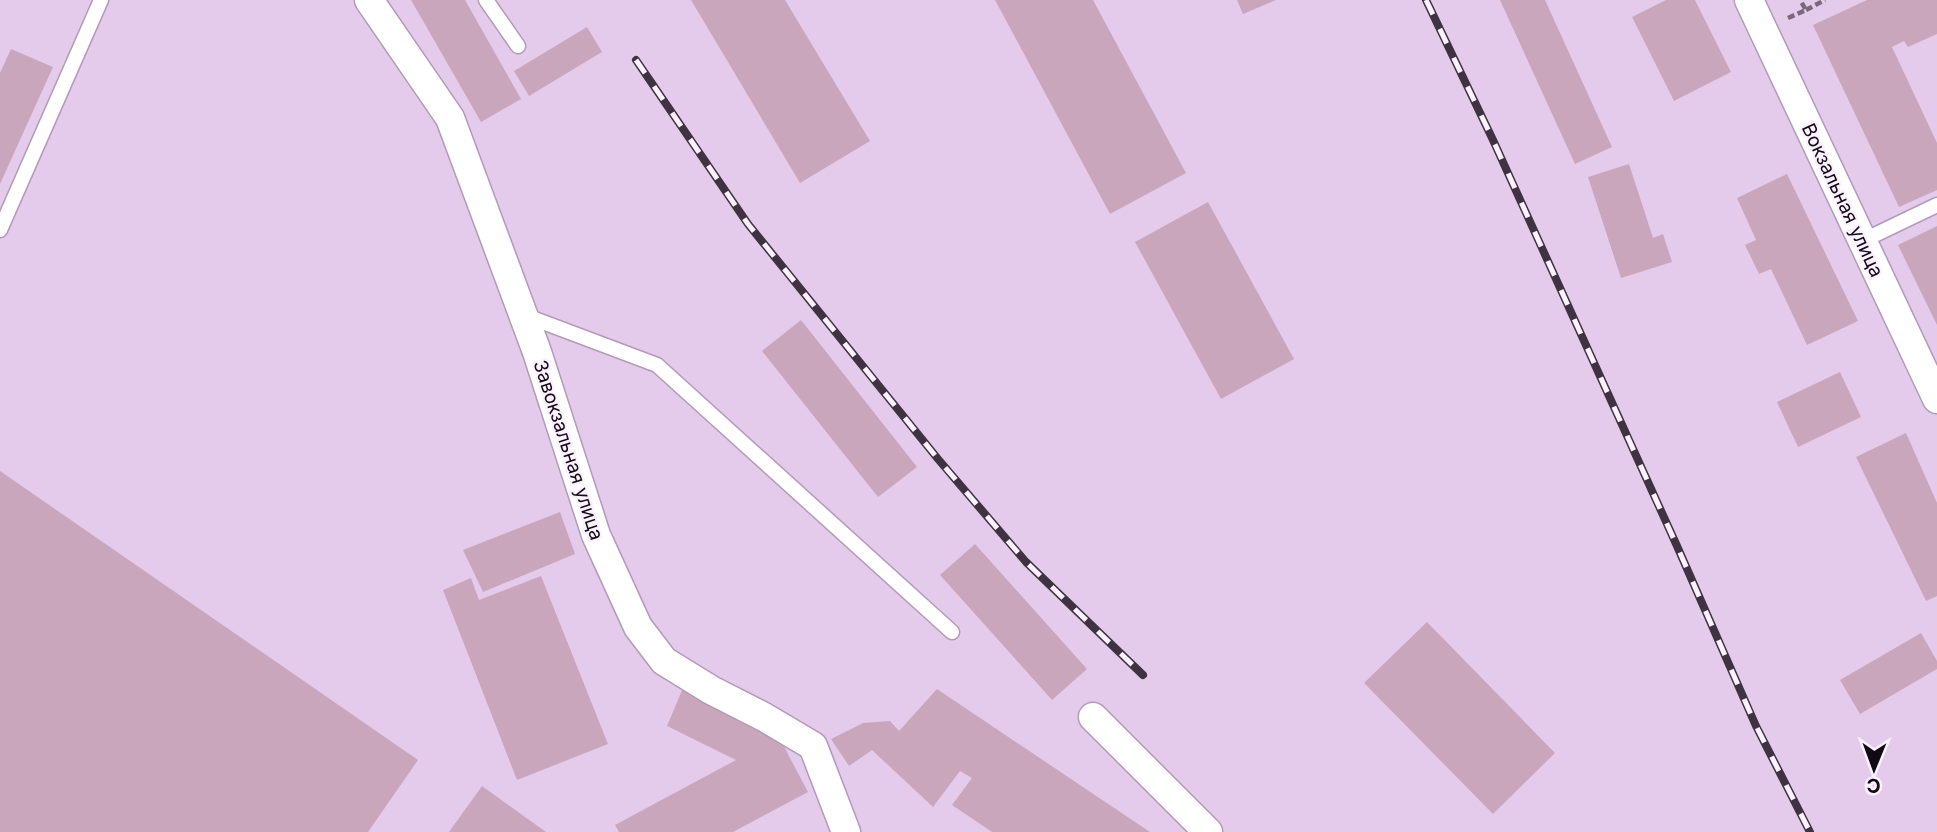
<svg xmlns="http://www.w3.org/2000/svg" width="1937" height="832" viewBox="0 0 1937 832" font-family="Inter,sans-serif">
<rect width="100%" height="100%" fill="#e4cbeb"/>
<g fill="#caa6bd">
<path d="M411,0h54l56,99 -40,23z"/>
<path d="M691,0h94l85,141 -70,42z"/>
<path d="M995,0h98l93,173 -76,41z"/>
<path d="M1237,0h39l-33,14z"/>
<path d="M1500,0h45l67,147 -37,17z"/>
<path d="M1666,0h29l36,72 -57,29 -42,-84z"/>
<path d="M1867,0h70v34l-29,13 -4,-6 -12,6 45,96v47l-38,17 -86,-182z"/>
<path d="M587,27l15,25 -73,44 -15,-25z"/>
<path d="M11,49l42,18 -53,117v-111z"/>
<path d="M1629,164l24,74 10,-4 9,28 -51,16 -33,-101z"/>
<path d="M1787,174l71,147 -51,24 -36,-76 -12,5 -14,-29 11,-5 -19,-42z"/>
<path d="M1208,202l86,157 -73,40 -86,-157z"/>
<path d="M1937,226v99l-39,-80z"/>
<path d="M801,320l116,147 -39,30 -116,-146z"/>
<path d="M1840,372l21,45 -63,30 -21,-45z"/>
<path d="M1906,433l31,70v93l-11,5 -70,-144z"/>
<path d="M0,471l418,289 -50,72h-368z"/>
<path d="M560,512l15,42 -92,38 -20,-42z"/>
<path d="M975,544l112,125 -35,31 -112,-125z"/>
<path d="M541,576l67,168 -91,36 -74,-190 28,-12 8,22z"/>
<path d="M1427,622l128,131 -62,61 -129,-131z"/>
<path d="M1921,633l16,28v8l-77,45 -20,-34z"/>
<path d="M683,688l97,51 28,53 -75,40h-114l-4,-7 121,-65 -69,-34z"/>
<path d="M937,689l213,143h-158l-40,-27 20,-27 -12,-7 -27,36 -61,-57 -23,16 -18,-27 32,-16 27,-2 9,10z"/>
<path d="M482,786l64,46h-97z"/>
</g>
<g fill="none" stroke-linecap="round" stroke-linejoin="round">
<g stroke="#b29ab9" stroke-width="17">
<g id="lane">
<path d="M486,0l32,46"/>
<path d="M0,230l101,-230"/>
<path d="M1862,241l75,-36"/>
<path d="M524,315l133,50 295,267"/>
</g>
</g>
<g stroke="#b29ab9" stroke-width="31">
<g id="street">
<path d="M369,0l81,118 87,234 59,183 42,92 26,34 47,29 53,27 49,29 33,86"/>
<path d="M1749,0l188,399"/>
<path d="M1093,717l115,115"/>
</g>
</g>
<g stroke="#7a697e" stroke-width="4.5" stroke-dasharray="7 3.5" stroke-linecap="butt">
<path d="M1806,10l19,-10"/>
<path d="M1788,18l18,-8 -6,-10"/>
</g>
<use href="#lane" stroke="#fff" stroke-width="14"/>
<use href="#street" stroke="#fff" stroke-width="28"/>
<g stroke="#3f3342" stroke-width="8">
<g id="rail">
<path d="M1426,0l67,140 184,406 79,180 54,106"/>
<path d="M636,60l112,164 190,235 88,103 117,113"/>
</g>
</g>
<use href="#rail" stroke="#fcf2ff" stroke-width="5" stroke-dasharray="16" stroke-linecap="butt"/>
</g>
<g text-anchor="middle" stroke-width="5" stroke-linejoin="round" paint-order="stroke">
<g font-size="19" fill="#110913" stroke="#fcf2ff">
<text transform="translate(1843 200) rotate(65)" y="7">Вокзальная улица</text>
<text transform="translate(569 450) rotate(72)" y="7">Завокзальная улица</text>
</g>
</g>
<g transform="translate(1874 769) rotate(181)" stroke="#fcf2ff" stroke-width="5" paint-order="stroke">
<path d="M0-5L12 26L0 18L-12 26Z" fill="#110913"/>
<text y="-10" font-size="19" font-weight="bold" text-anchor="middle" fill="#110913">С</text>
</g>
</svg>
